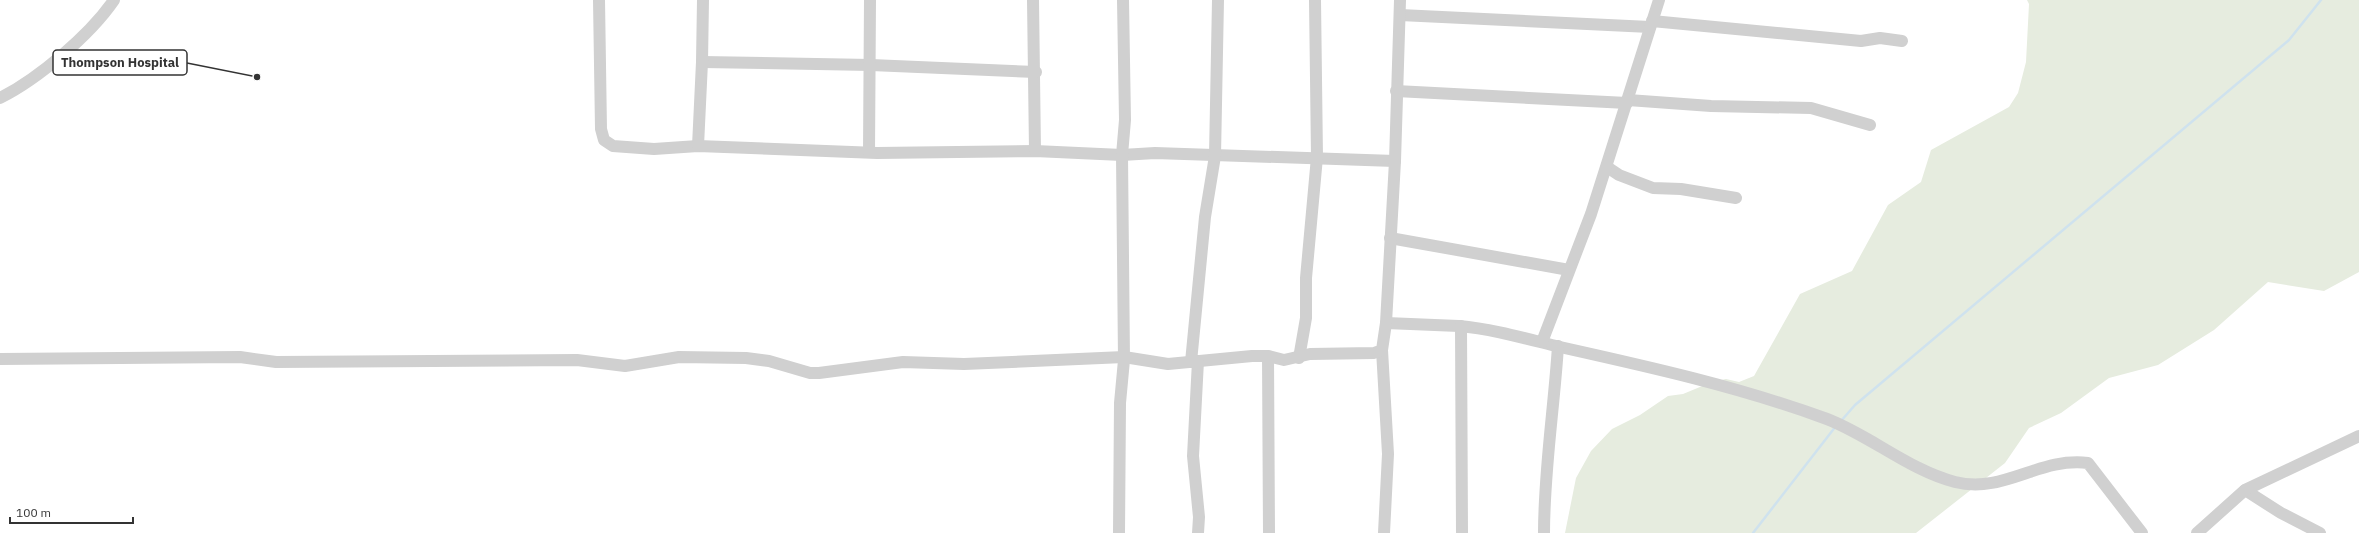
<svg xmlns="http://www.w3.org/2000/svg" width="2359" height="533" viewBox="0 0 2359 533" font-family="'IBM Plex Sans',sans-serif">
<rect width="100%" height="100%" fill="#fff"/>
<path fill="#e6ecdf" d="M2027,0h332v272l-35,19 -56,-9 -54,48 -56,35 -49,13 -48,35 -32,15 -24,35 -89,70h-351l11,-55 15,-27 21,-22 28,-14 28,-19 15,-2 29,-12 14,-3 13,3 15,-6 46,-82 52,-23 36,-66 33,-23 10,-32 78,-43 9,-14 8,-31 3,-58z"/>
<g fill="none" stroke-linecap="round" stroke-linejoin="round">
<g stroke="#cfe2ee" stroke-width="2.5">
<path d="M1841,421l14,-16 434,-365 32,-40"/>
<path d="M1753,533l83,-107"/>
</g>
<g stroke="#d0d0d0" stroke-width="12">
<path d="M599,0l2,129 3,11 9,6 41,3 44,-3 179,7 158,-2 87,4 33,-2 240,8"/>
<path d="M1033,0l2,151"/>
<path d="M1400,15l250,12"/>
<path d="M1652,21l209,20 19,-3 22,3"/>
<path d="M702,62l169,3 165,7"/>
<path d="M1396,91l231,12"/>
<path d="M0,98c38,-19 90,-63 114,-98"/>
<path d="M1628,100l83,6 100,2 59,17"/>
<path d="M698,146l4,-84 1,-62"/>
<path d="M869,152l1,-152"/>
<path d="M1607,167l12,8 34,13 28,1 55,9"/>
<path d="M1390,238l179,32"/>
<path d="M1386,323c24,1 49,2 73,3 34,3 68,13 101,21 90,20 180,40 267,72 44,17 82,51 128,63 50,12 83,-25 133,-19l54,70"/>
<path d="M1461,326l1,207"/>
<path d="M1542,342l49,-128 68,-214"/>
<path d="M1382,350l6,104 -4,79"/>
<path d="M1268,356l1,177"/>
<path d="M1299,358l7,-40v-40l11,-121 -2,-157"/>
<path d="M0,359l240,-2 36,5 301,-2 48,6 54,-9 67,1 23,3 41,12h9l84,-11 61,2 160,-7 44,7 84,-8h16l16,4 26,-6 64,-1 8,-3 4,-27 9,-162 5,-161"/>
<path d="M1198,361l-5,95 6,61 -1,16"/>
<path d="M1191,362l14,-145 10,-61 3,-156"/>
<path d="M2245,490l36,23 39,20"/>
<path d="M1119,533l1,-130 4,-43 -2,-205 3,-35 -2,-120"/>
<path d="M1544,533c0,-63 10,-124 14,-187"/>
<path d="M2197,533l48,-43 114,-54"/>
</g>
</g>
<path fill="none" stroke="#333" stroke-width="1.5" d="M257 77L187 63"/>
<circle fill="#333" stroke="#fff" stroke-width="1.5" cx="257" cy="77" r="4"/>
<rect fill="#fff" stroke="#333" stroke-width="1.5" x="53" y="50" width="134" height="25" rx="4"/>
<g font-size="13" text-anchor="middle" font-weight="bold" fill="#333">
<text x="120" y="67">Thompson Hospital</text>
</g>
<path d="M10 517v6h123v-6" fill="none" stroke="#333333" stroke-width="2"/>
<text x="16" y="517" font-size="12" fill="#333333" stroke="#ffffff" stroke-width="3" paint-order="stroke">100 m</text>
</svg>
